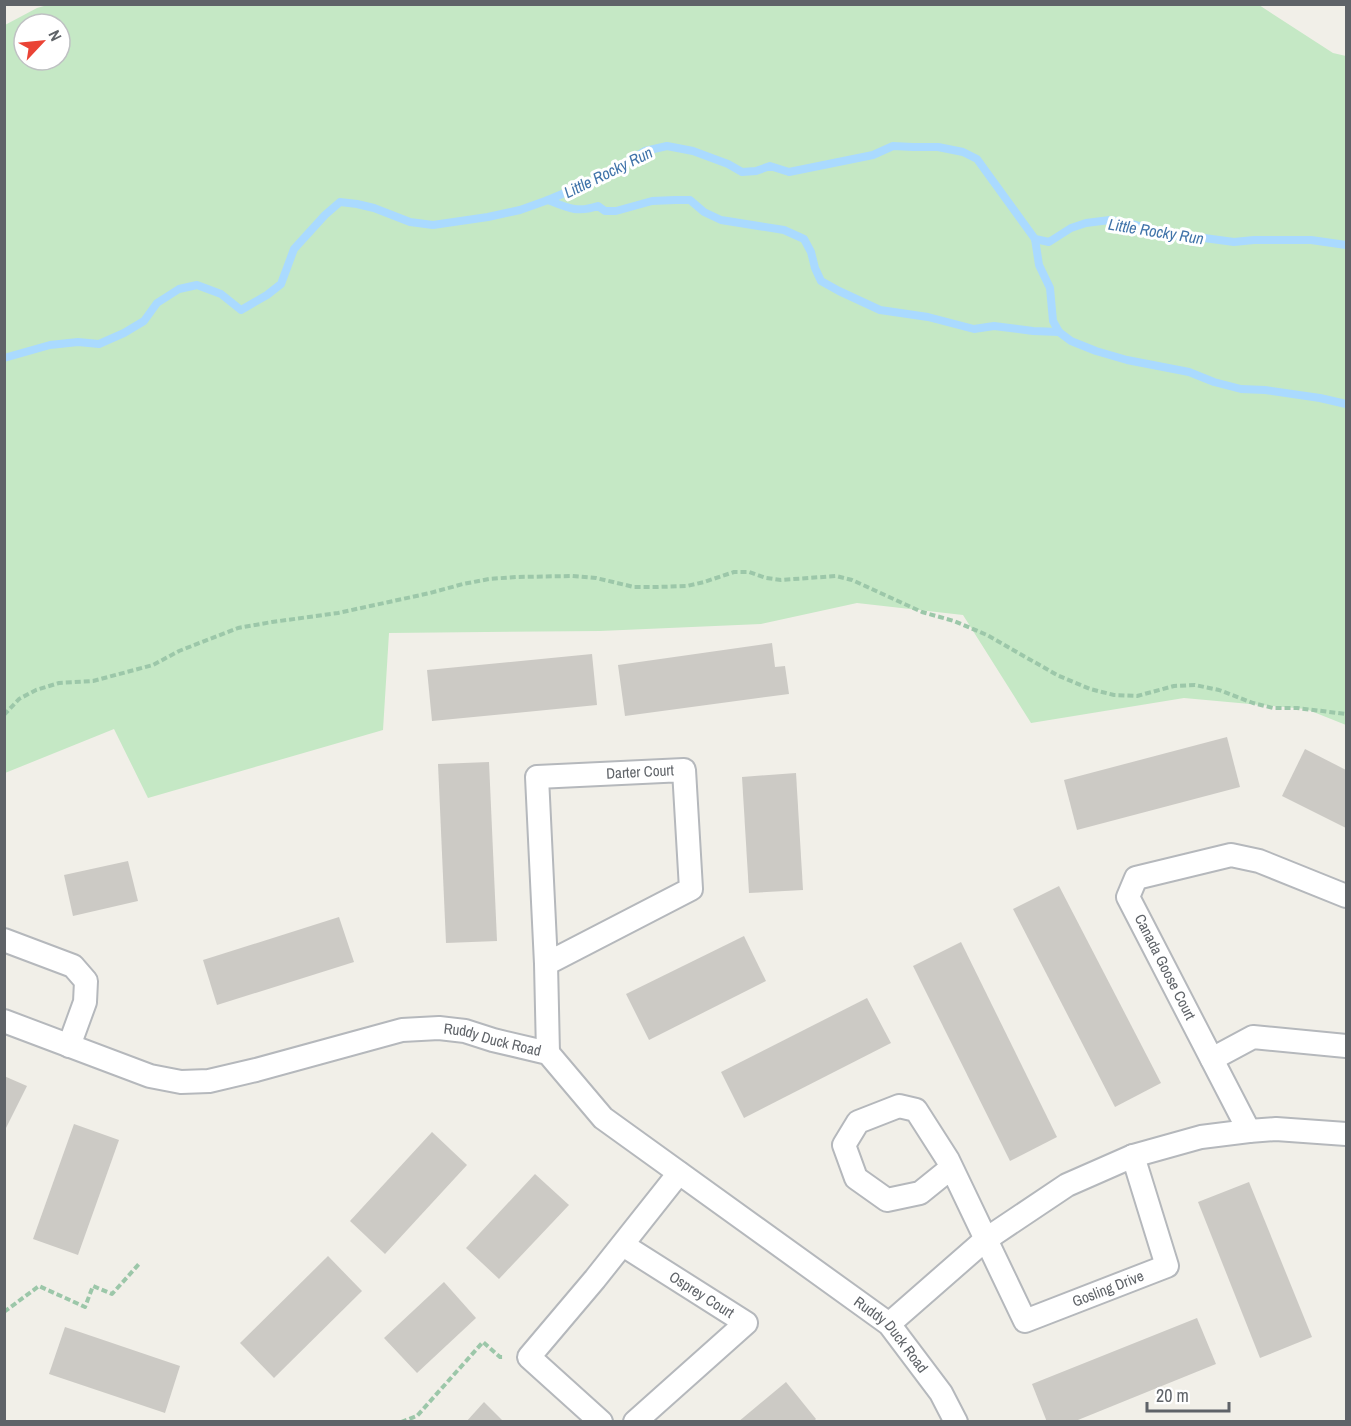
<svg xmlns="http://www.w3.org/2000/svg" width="1351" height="1426" viewBox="0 0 1351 1426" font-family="'Archivo Narrow',sans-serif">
<rect width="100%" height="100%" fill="#f1efe8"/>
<path fill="#c5e8c5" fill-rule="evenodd" d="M51,4l1208,1 74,48 13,3v669l-40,-16 -122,-11 -153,25 -68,-108 -106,-12 -96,21 -161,7 -211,2 -6,97 -235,68 -34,-69 -109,44v-748l32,-17zM24,24h36v36h-36z"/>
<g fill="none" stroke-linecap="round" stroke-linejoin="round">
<g stroke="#aadaff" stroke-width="8">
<path d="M548,200c20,8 29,13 50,6l7,5h11l36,-10 23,-1h15l14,12 17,8 63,10 20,9 7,13 4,16 6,13 18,10 41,19 48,7 46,12 20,-3 39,5 26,1"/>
<path d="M1035,239l4,26 11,23 3,33 6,11 12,9 25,10 31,9 62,12 25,10 27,7 24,1 55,8 26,6"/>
<path d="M4,358l46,-13 28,-3 21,2 25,-11 20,-12 13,-18 22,-14 18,-4 24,9 20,16 26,-15 14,-11 13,-35 31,-34 15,-13 17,2 17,4 36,14 23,3 55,-8 32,-7 28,-10 52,-22 45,-27 22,-5 26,5 35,13 14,8 14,-1 14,-5 19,6 84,-17 20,-9 20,1h25l25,5 14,7 58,80 14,3 22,-14 15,-5 24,-3 26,5 41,11 27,2 30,4 20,-2h57l35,5"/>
</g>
</g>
<g fill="#cccac5">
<path d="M772,643l3,24 10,-1 4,28 -164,22 -7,-51z"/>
<path d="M592,654l5,51 -165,16 -5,-51z"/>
<path d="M1227,737l13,50 -163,43 -13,-50z"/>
<path d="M1305,749l41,21v58l-64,-32z"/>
<path d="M489,762l8,179 -51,2 -8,-179z"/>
<path d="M796,773l7,117 -54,3 -7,-116z"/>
<path d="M128,861l10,40 -65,15 -9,-41z"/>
<path d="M1059,886l102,197 -46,24 -102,-198z"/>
<path d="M339,917l15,45 -137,43 -14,-45z"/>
<path d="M744,936l22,45 -117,59 -23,-46z"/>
<path d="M961,942l96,195 -47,24 -97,-195z"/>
<path d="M867,998l24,45 -147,75 -23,-46z"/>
<path d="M4,1076l23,10 -23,46z"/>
<path d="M74,1124l45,16 -41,115 -45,-16z"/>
<path d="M432,1132l35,33 -82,89 -35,-33z"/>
<path d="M535,1174l34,31 -70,74 -33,-31z"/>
<path d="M1249,1182l63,155 -52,21 -62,-156z"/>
<path d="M328,1256l34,35 -88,87 -34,-35z"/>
<path d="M444,1282l32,36 -59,55 -33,-35z"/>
<path d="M1197,1318l19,46 -143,58h-26l-15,-38z"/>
<path d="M65,1327l115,39 -15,47 -116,-39z"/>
<path d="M786,1382l30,37 -3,3h-75z"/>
<path d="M484,1402l20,20h-38z"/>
</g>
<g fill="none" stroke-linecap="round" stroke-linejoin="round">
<g stroke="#b5b8bc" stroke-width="26">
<g id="street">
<path d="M4,940l69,26 13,15 -1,21 -16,44"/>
<path d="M546,964l145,-75 -7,-119 -147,7 9,187 2,89"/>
<path id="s1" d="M4,1021l146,55 31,6 28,-1 47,-11 146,-40 37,-2 26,3 28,9 55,13 55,65 286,206 52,69 15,29"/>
<path d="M1212,1059l41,-22 93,9"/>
<path d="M1249,1131l-121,-234 8,-19 95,-23 28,6 87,35"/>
<path id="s2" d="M951,1168l-31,25 -33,7 -31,-22 -12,-33 14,-23 41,-16 17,4 32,50 77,161 142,-55 -34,-110"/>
<path id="s3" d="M623,1245l123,78 -111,99"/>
<path d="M889,1324l96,-84 82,-55 66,-29 68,-19 48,-6 27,-2 70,5"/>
<path d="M601,1422l-72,-65 66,-78 84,-106"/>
</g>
</g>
<g stroke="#9cc7a9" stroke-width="4" stroke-dasharray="6 3" stroke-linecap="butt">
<path d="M4,715l15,-16 17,-9 23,-7 34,-2 60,-16 26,-14 59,-23 34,-6 66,-9 92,-20 33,-9 26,-5 27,-2 56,-1 24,2 38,9h22l31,-1 17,-4 30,-10h15l17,6 15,2 55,-4 16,4 70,32 32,9 33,14 70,40 33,14 24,6 23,1 37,-10 21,-1 24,5 34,13 20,5h24l49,6"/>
<path d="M4,1312l35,-26 46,21 8,-21 19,8 27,-30"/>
<path d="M4,1421l1,1"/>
<path d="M401,1422l16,-6 66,-74 17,15h5"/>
</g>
<use href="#street" stroke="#fff" stroke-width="22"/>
</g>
<g text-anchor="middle" stroke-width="6" stroke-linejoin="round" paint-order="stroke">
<g font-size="15" fill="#5f6368" stroke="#fff">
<text transform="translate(640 772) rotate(-3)" y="5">Darter Court</text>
<text transform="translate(1165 967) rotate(63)" y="5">Canada Goose Court</text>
<text dy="5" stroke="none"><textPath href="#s1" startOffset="507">Ruddy Duck Road</textPath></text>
<text dy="5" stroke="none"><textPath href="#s2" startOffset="562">Gosling Drive</textPath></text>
<text dy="5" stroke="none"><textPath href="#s3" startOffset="93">Osprey Court</textPath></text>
<text dy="5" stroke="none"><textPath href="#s1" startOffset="1011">Ruddy Duck Road</textPath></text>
</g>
<g font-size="16" font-style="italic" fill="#4174aa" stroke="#fff">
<text transform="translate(608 172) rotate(-26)" y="6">Little Rocky Run</text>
<text transform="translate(1156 231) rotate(9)" y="6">Little Rocky Run</text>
</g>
</g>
<rect width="1351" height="1426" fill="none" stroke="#5f6368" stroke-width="12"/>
<g transform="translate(42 42) rotate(64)"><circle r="28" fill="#ffffff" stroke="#bfc1c3" stroke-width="1.5"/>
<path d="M0-4.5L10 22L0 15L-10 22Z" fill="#ea4335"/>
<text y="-9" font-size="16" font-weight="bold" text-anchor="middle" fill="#5f6368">N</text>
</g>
<path d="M1147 1402v9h82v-9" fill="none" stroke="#5f6368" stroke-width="3"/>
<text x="1156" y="1402" font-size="18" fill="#5f6368" stroke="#ffffff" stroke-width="4.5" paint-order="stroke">20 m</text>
</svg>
